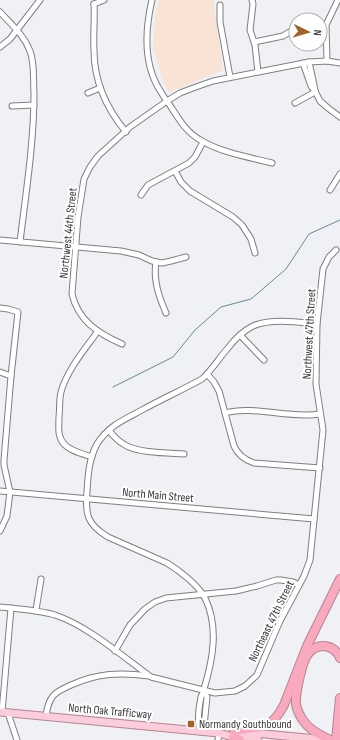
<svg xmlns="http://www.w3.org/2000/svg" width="340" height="740" viewBox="0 0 340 740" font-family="'Sofia Sans Condensed',sans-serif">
<rect width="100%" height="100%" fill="#eff1f4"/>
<path fill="#f8e3d4" d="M159,0h55v7l9,63 -54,22 -6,-11 -10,-33 3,-39z"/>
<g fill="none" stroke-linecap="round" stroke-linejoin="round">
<path stroke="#648b97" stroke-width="1" d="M113,387l60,-30 22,-27 26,-23 30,-8 35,-30 23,-35 31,-14"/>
<g stroke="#7d7f82" stroke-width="7">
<g id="minor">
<path d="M152,0c-7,30 -9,65 9,92 3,6 7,10 10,15 9,14 16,26 31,34 21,12 46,16 70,22"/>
<path d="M252,0l1,4 -3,26 5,15 3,27"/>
<path d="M94,4c1,15 -1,31 0,46 0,31 12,58 32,82"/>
<path d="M94,4l10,-4"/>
<path d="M220,5v17l10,55"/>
<path d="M0,12c11,12 24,23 30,39 5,13 3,28 4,42 0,50 -8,99 -14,149"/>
<path d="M320,29l6,1"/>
<path d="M254,42l29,-6 13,-8"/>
<path d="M0,47l10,-8 30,-39"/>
<path d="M327,61l-1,-36 12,-25"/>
<path d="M309,62l5,23 1,6"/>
<path d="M303,63l8,23 4,5 5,10 8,7 12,9"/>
<path d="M88,93l12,-5"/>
<path d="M295,103l20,-11"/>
<path d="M12,106l22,-1"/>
<path d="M175,171l6,11 9,9 43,26 9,8 9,14 4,14"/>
<path d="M330,190l10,-16"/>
<path d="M141,195l7,-10 41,-22 6,-6 8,-15"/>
<path d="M0,240l121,11 18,4 13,6 10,2 9,-2 15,-4"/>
<path d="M156,262c-3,18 3,35 10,51"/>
<path d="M0,308l8,1 10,3 -7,64 -7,84v5l6,27 -3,24 -7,15"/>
<path d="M240,335l24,25"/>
<path d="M122,344c-25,-11 -44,-24 -50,-50l6,-77 6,-38 6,-12 8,-11 32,-29 37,-26 13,-8 13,-5 20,-7 96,-19 18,-1 13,2"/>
<path d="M0,372l11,4"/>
<path d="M207,374l7,8 5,9 15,55c4,9 11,14 20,17l66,5"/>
<path d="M225,413c29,-8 64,6 95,1"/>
<path d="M109,430c4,6 9,11 16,15 13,8 43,8 59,9"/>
<path d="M92,457c-9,-3 -22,-6 -28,-13 -7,-8 -5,-17 -5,-27 1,-8 0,-17 2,-25 6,-22 24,-43 37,-61"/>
<path d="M0,491l314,28"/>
<path d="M0,607c19,2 37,3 55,8 33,11 67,41 96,62l64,16 20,-2 10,-5 12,-11 23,-54 24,-45 6,-16 13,-130 -7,-46 1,-60 6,-55 6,-12 7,-7"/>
<path d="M36,610l5,-31"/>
<path d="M115,651l15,-26 15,-16 10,-7 11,-4 70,-7 21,-5 19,-6h5l12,2 6,3"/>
<path d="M2,712l9,-104"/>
<path d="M8,713l9,27"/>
<path d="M46,716c1,-7 2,-14 7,-20 4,-5 12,-8 18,-11 27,-12 49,-13 78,-9"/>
<path d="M200,731c-3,-9 -1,-24 1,-34 1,-3 3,-5 3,-8 9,-30 15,-62 1,-91 -7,-13 -25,-27 -38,-35l-59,-26c-21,-13 -23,-22 -21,-46 1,-16 2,-32 10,-47 12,-19 27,-24 45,-34 20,-11 40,-20 60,-31 10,-9 17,-21 26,-31 6,-8 15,-17 25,-22 18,-8 45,-4 64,-2"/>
<path d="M200,731l4,-5 3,-29 -3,-6"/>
<path d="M218,740l1,-7"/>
</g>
</g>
<g stroke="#b68391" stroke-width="9">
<g id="major">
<path d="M0,712l219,21 14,4 25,3"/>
<path d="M243,732l85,8"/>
</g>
</g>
<g stroke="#b68391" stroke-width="10">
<g id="highway">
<path d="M234,731c25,-5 36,1 50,-26l23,-59 33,-67"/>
<path d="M233,737l7,3"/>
<path d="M330,740c-9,-5 -18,-8 -25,-17 -4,-5 -8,-12 -9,-19 -1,-9 6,-43 12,-50 10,-12 26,-10 32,4"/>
<path d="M336,740l4,-42"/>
</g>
</g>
<use href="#minor" stroke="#fff" stroke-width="5"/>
<use href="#major" stroke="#fbccd9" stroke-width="7"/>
<use href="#highway" stroke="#f9aabf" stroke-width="8"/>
</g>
<rect fill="#a16428" stroke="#fefeff" stroke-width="1.5" x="187" y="720" width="8" height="8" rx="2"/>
<g text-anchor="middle" stroke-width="4" stroke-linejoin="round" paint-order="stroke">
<g font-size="12" fill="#393a3b" stroke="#fefeff">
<text transform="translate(68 233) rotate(-84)" y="4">Northwest 44th Street</text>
<text transform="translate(309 334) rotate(-87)" y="4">Northwest 47th Street</text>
<text transform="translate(158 495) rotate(5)" y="4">North Main Street</text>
<text transform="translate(271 621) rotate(-64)" y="4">Northeast 47th Street</text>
<text transform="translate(110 711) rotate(5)" y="4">North Oak Trafficway</text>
</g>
<g font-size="12" fill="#393a3b" stroke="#fefeff" text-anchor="start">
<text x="199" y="728">Normandy Southbound</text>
</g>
</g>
<g transform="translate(308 32) rotate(95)"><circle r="19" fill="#fefeff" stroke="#afb0b1"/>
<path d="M0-3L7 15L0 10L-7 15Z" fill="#a16428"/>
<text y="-6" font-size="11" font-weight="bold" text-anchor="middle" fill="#393a3b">N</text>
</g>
</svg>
